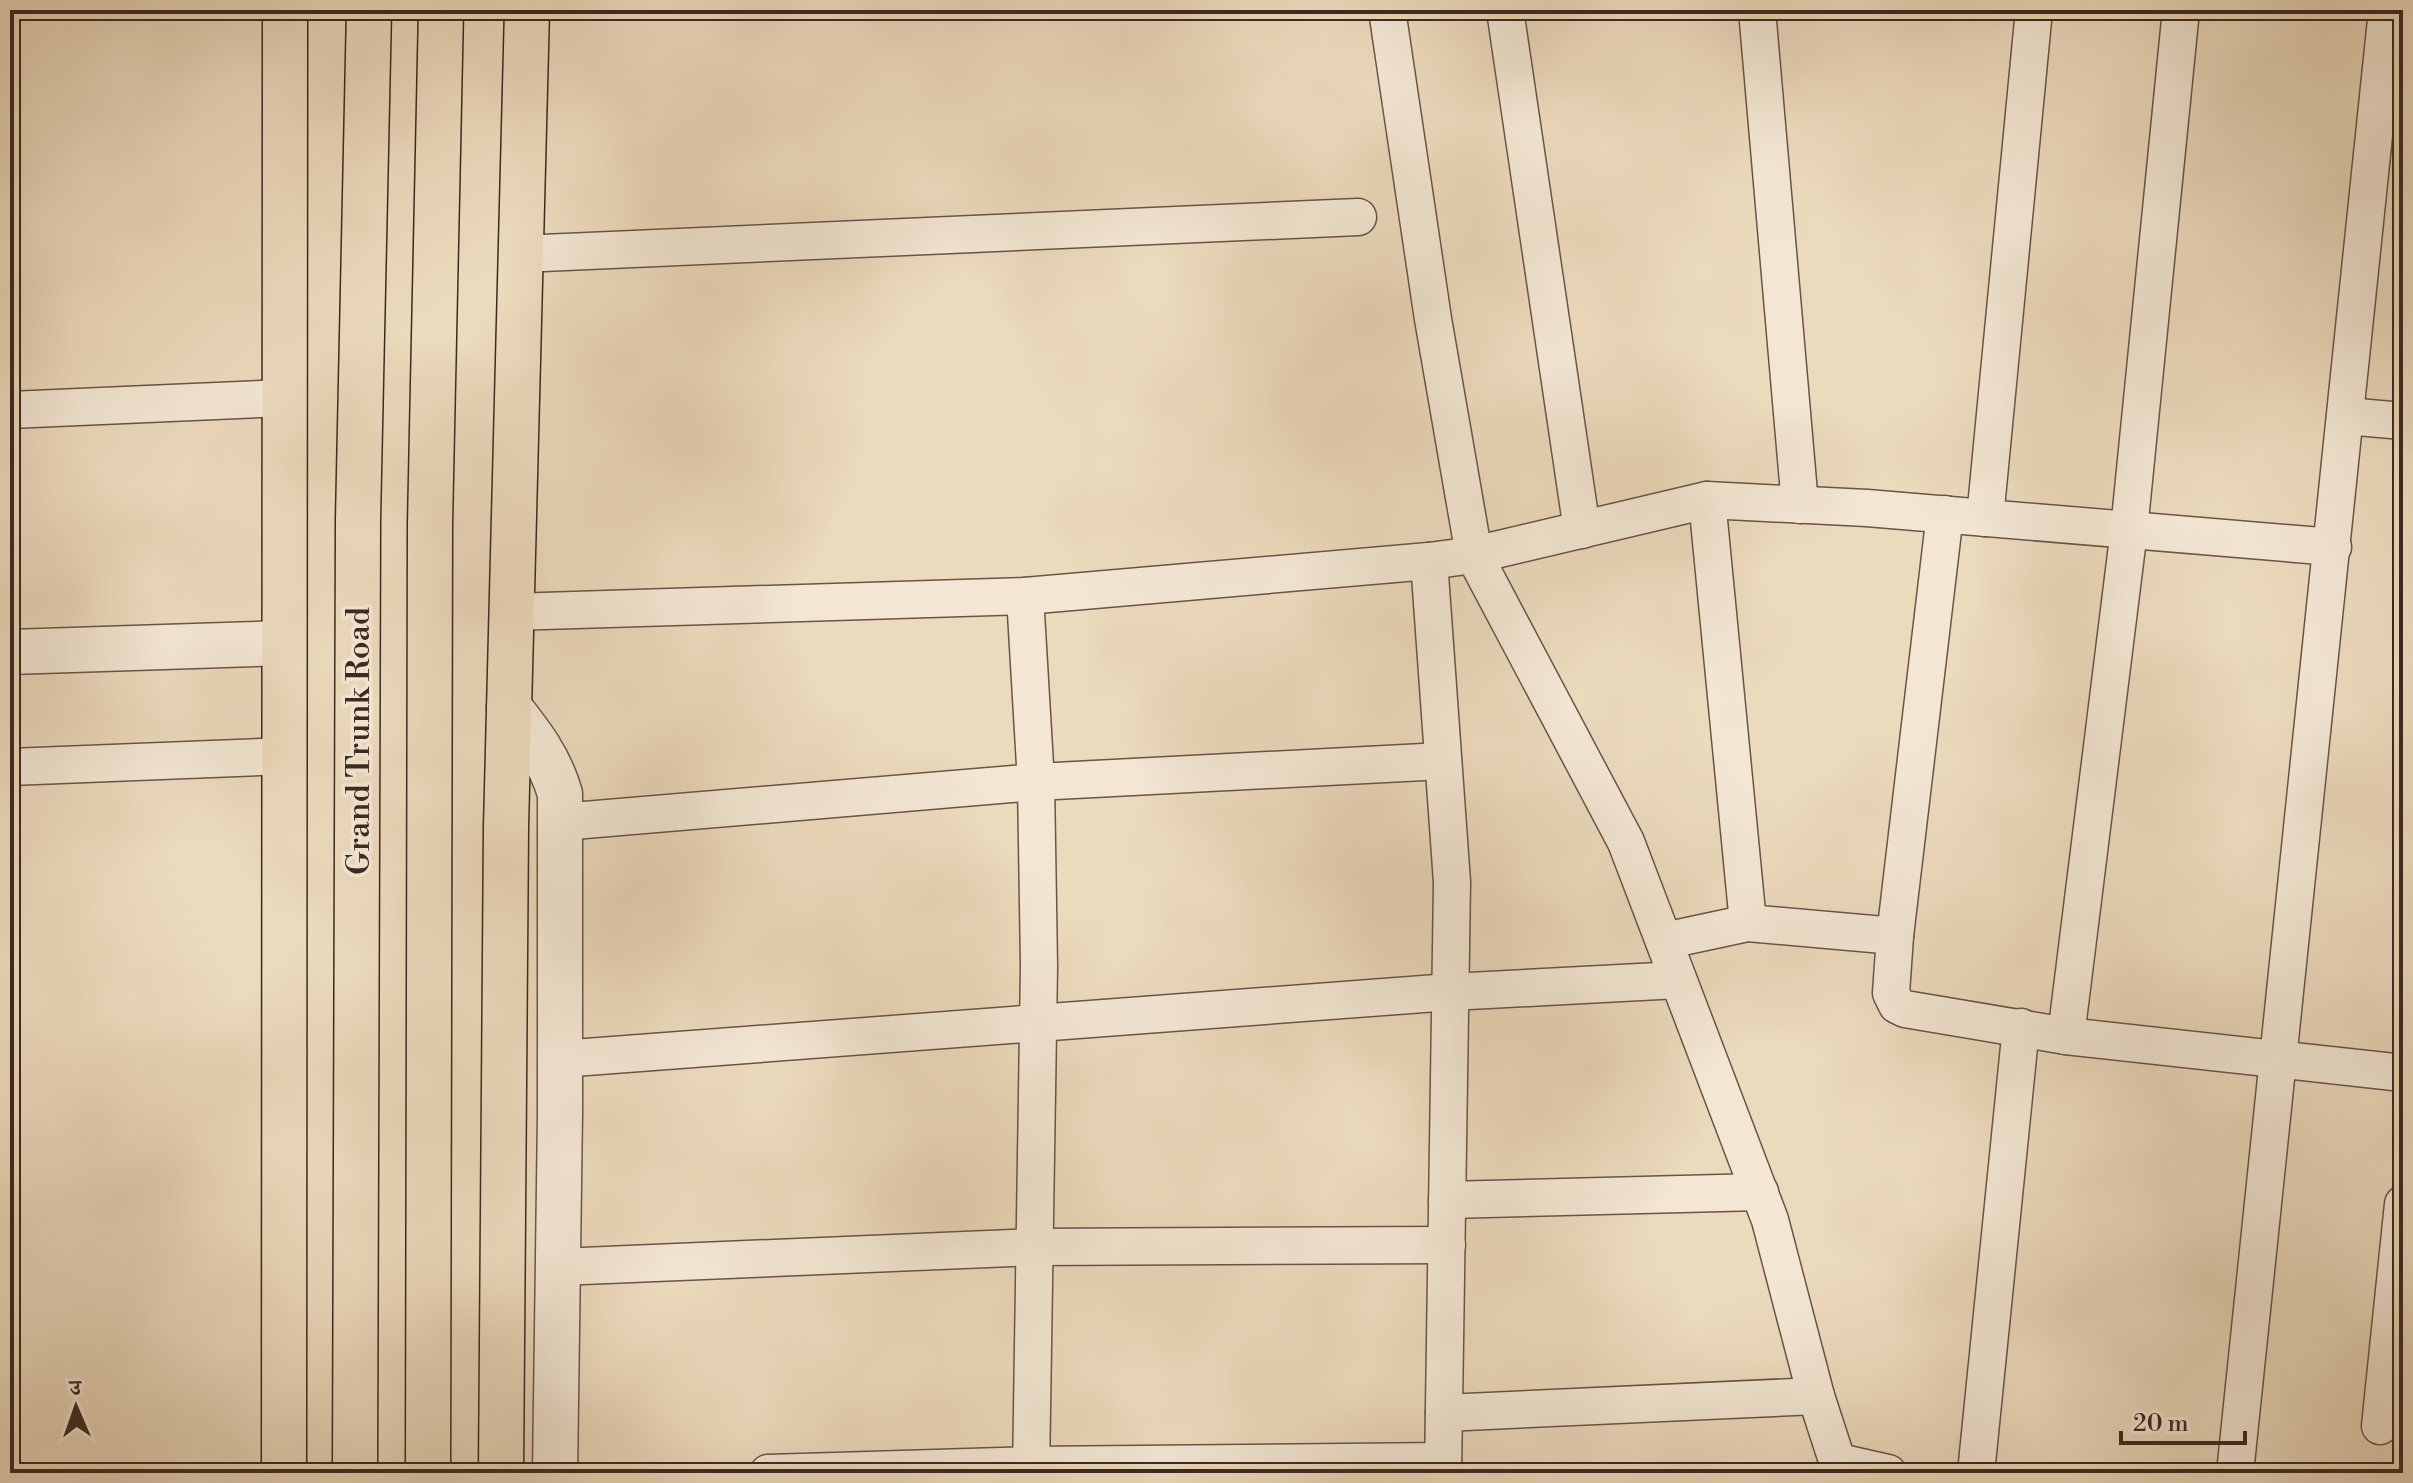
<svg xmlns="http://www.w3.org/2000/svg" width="2413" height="1483" viewBox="0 0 2413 1483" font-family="'Libre Bodoni','Noto Serif Devanagari',serif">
<rect width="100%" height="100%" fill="#ecdabd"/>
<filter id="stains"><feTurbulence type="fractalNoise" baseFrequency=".0025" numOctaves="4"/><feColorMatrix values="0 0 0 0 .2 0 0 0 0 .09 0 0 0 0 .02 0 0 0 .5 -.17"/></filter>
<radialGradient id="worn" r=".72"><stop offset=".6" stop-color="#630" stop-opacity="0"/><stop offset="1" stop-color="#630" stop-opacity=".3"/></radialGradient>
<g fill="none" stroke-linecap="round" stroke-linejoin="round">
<g stroke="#675548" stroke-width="39">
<g id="minor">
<path d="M1387,10l46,309 41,236 152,287 144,378 46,176 25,77"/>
<path d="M1505,10l77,520"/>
<path d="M1757,10l43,495"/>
<path d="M520,254l838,-37"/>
<path d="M10,410l275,-12"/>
<path d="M2346,416l57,5"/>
<path d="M1707,500l41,423"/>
<path d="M1945,514l-50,422 -4,57 6,12 8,4 161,27 337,37"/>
<path d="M1985,518l49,-508"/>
<path d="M1429,561l23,321 -9,591"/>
<path d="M1025,596l11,186 3,184 -8,507"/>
<path d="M511,612l514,-16 404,-35 45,-6 233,-55 160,8 466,39"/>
<path d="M10,767l275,-11"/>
<path d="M561,822l475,-40 407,-21"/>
<path d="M1664,941l84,-18 147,13"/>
<path d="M2066,1036l63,-506 52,-520"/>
<path d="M560,1059l890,-67 228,-12"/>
<path d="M1447,1200l313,-8"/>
<path d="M559,1267l475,-20 413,-2"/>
<path d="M1444,1413l372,-17"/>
<path d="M2380,1426l23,-222"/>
<path d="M1839,1462l49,11"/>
<path d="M768,1473l263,-8 412,-4"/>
<path d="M1976,1473l45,-446"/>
<path d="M2235,1473l152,-1463"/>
</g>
</g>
<g stroke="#675548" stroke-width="47">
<g id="tertiary">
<path d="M10,652l274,-9"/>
<path d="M509,707c22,28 41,52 51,87v319l-5,360"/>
</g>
</g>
<g stroke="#3b2921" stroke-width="47">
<g id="trunk">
<path d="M284,1473l1,-1463"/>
<path d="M501,1473l5,-646 21,-817"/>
</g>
</g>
<g stroke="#3b2921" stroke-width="47">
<g id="motorway">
<path d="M355,1473l3,-953 11,-510"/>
<path d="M428,1473l2,-949 11,-514"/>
</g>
</g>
<use href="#minor" stroke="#f3e7d4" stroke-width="36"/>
<use href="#tertiary" stroke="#f3e7d4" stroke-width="44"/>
<use href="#trunk" stroke="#ecdabd" stroke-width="44"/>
<use href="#motorway" stroke="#ecdabd" stroke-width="44"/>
</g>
<g text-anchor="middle" stroke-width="7" stroke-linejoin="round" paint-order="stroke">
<g font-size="32" fill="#3b2921" stroke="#f3e7d4">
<text transform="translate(358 741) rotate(-90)" y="11">Grand Trunk Road</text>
</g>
</g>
<rect width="2413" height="1483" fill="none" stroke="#ecdabd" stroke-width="40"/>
<rect x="12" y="12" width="2389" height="1459" fill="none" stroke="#3b2921" stroke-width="4"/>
<rect x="20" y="20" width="2373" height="1443" fill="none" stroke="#3b2921" stroke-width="2"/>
<g transform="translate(76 1407) rotate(358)" stroke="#f3e7d4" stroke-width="6" paint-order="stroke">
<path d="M0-6L14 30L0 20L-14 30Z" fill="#3b2921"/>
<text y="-12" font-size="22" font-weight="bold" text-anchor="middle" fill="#3b2921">उ</text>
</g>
<path d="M2121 1431v12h124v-12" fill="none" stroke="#3b2921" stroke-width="4"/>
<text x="2133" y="1431" font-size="24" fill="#3b2921" stroke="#f3e7d4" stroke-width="6" paint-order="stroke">20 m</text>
<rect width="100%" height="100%" filter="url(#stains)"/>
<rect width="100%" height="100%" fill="url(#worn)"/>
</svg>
